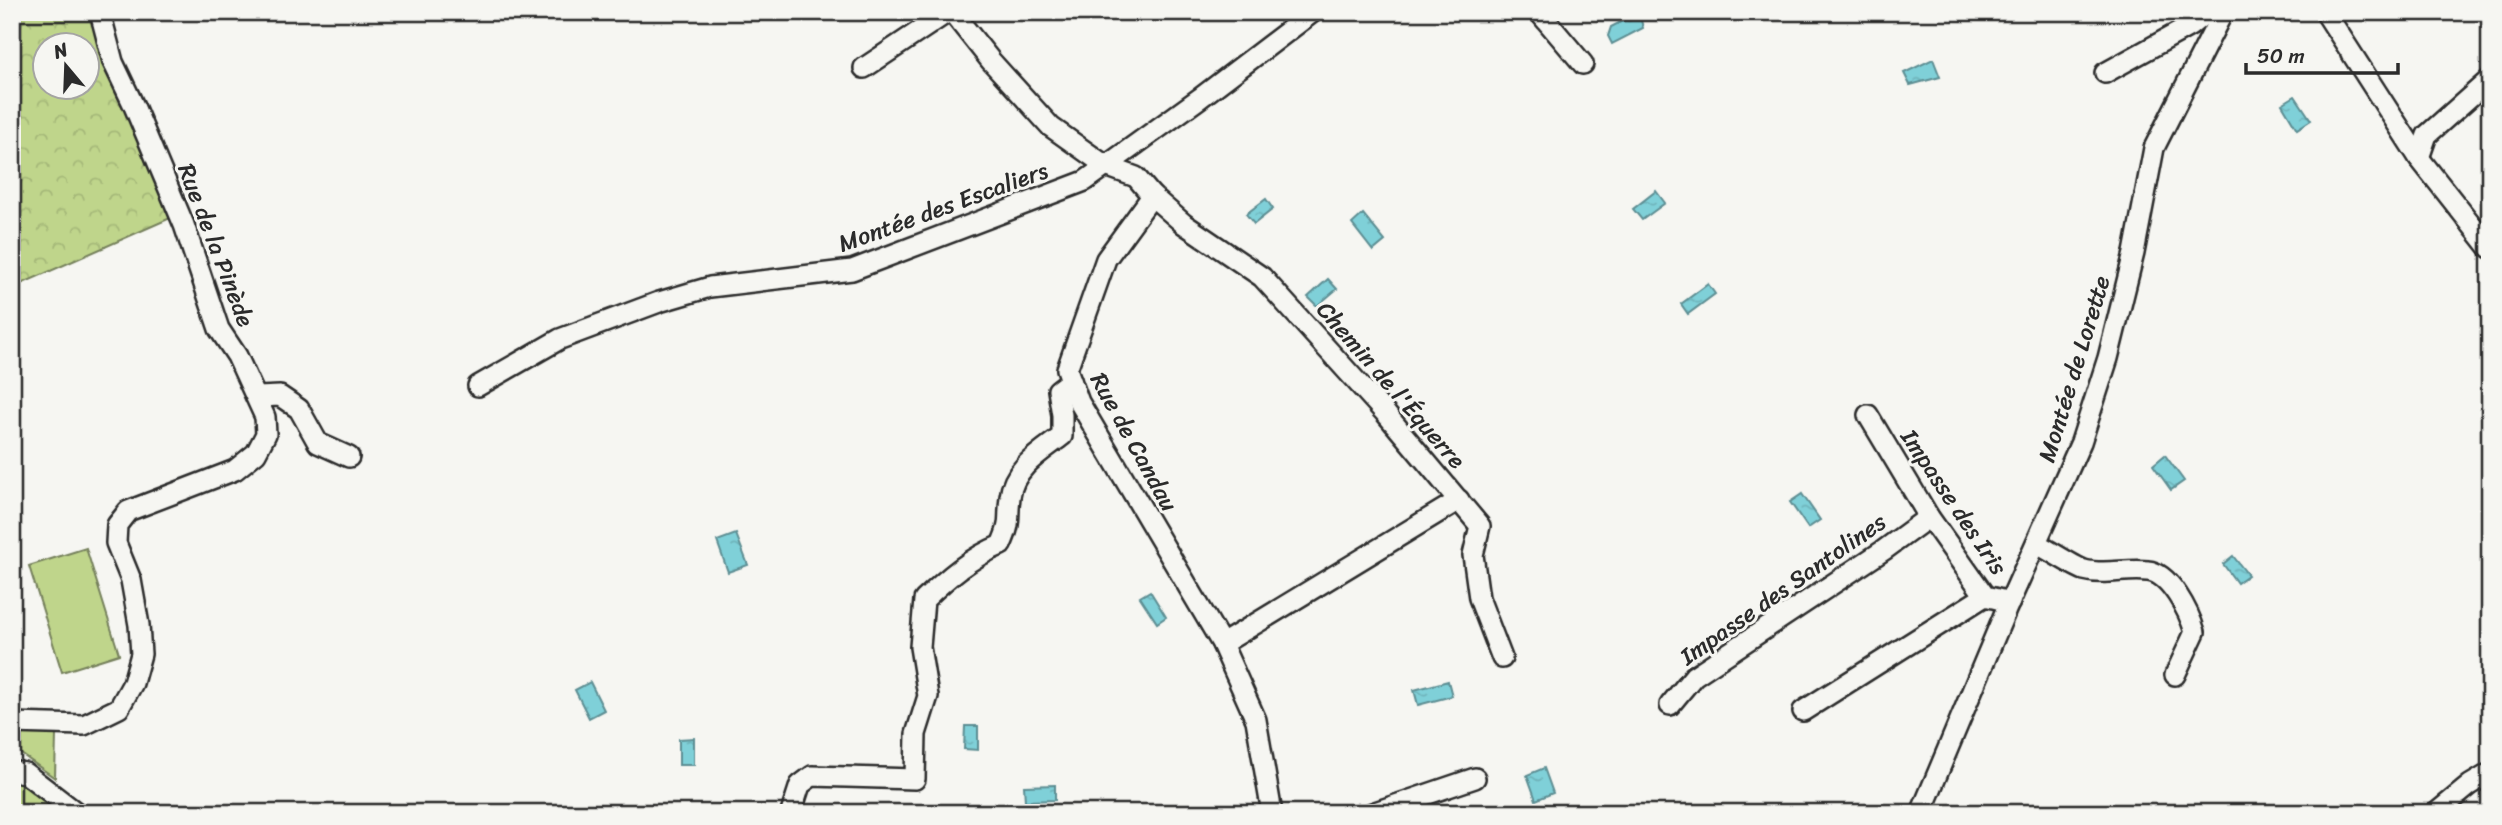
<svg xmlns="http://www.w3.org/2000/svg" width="2502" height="825" viewBox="0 0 2502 825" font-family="Sriracha,sans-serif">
<defs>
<pattern id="park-crowns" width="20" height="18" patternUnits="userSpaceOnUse" patternTransform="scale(1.75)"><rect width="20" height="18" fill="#bfd58b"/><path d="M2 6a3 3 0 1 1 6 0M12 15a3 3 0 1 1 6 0" fill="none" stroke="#a4b778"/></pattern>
<pattern id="water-ripples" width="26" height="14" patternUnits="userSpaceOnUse" patternTransform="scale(1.75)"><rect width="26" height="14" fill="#7fd0d8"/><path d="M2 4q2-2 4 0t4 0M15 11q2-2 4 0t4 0" fill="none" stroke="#6eb3ba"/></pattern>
</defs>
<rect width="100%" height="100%" fill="#f6f6f2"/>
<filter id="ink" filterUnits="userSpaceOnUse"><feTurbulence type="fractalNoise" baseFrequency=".0143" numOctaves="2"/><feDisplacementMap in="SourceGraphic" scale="14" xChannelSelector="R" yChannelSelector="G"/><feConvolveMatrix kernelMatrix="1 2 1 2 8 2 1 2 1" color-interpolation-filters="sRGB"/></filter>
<g filter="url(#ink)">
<g fill="#bfd58b" stroke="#75805b" stroke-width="2">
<path d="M86,548l33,106 -57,18 -33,-106z"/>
<path d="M12,731l44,3 -1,44 -34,-24 -9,-1z"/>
<path d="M12,777l42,21 -3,15h-39z"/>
</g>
<path fill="url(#park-crowns)" stroke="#75805b" stroke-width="2" fill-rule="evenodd" d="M12,12h83l10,55 70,149 -163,72zM46,46h42v42h-42z"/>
<g fill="url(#water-ripples)" stroke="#5d8e93" stroke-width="2">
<path d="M1636,14l5,6 2,8 -31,16 -4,-8 3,-9z"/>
<path d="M1933,59l7,18 -30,8 -6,-12z"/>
<path d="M2295,96l16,24 -14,9 -15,-25z"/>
<path d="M1656,191l9,12 -23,17 -9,-11z"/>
<path d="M1266,199l7,10 -19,15 -8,-10z"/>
<path d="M1363,214l22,27 -12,10 -21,-27z"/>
<path d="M1328,279l9,10 -20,17 -9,-9z"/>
<path d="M1708,284l7,10 -27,20 -7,-10z"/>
<path d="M2165,455l19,26 -13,9 -18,-25z"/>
<path d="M1802,494l18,26 -12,8 -18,-26z"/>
<path d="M736,534l12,31 -20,7 -11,-31z"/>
<path d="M2233,556l15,19 -11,8 -14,-19z"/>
<path d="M1150,591l16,26 -9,6 -17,-26z"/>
<path d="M1448,681l4,15 -34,9 -4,-15z"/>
<path d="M590,682l14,28 -15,8 -14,-28z"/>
<path d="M965,726h13v24l-14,-1z"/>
<path d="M694,738v27h-15v-26z"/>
<path d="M1544,768l9,25 -17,7 -9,-25z"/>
<path d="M1055,785v15l-30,1 -1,-15z"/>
</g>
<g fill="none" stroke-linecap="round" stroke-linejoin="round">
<g stroke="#2b2b2b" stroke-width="24">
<g id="minor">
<path d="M1539,12l44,52"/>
<path d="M2325,12l94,146 71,90"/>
<path d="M864,68l84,-56"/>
<path d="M2105,73l85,-47 17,-14"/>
<path d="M2419,158l8,-23 63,-56"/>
<path d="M1152,196l32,28 78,53 125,138 93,111 -7,29 6,43 23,60"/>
<path d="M478,386l82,-47 99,-37 51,-15 142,-17 233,-89 21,-15 -55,-39 -60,-66 -39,-49"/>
<path d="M258,397l22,-1 19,13 19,34 31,14"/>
<path d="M1868,415l61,102 56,79 25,6"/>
<path d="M2037,544c12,6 36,22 47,26 22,6 42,-2 64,1 22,2 41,41 47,61l-20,43"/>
<path d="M1222,644l237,-144"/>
<path d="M1670,705l24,-29 190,-126 45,-33"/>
<path d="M1803,711l182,-115"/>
<path d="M12,723l72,2 35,-17 14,-25 8,-29 -2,-29 -8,-45 -15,-37 1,-18 11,-14 107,-41 21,-17 10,-19 -1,-17 -28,-61 -18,-27 -35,-104 -50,-119 -21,-44 -13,-50"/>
<path d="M12,771l13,2 52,40"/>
<path d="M791,813l9,-28 12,-9 103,3 1,-45 12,-38 -8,-49 4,-47c24,-23 46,-42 77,-55 11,-24 6,-25 9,-48 3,-29 31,-45 52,-61v-21l-4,-25 13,-10"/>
<path d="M1272,813l-16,-93 -34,-76 -143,-242 -12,-33 39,-110 46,-63 -16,-19 -30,-11 94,-68 113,-86"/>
<path d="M1372,813l103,-35"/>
<path d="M1921,813l85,-203 75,-168 27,-84 26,-105 20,-105 69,-136"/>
<path d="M2436,813l34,-28 20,-12"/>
</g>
</g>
<use href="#minor" stroke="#f6f6f2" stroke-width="19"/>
</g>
</g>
<g text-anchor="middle" stroke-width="6" stroke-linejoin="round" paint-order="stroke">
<g font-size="24" fill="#2b2b2b" stroke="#f6f6f2">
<text transform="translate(943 207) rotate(-20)" y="8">Montée des Escaliers</text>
<text transform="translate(216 245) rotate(69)" y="8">Rue de la Pinède</text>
<text transform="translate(2074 369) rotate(-73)" y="8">Montée de Lorette</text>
<text transform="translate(1391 385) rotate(49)" y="8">Chemin de l'Équerre</text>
<text transform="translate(1134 442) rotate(61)" y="8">Rue de Candau</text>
<text transform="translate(1954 502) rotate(56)" y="8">Impasse des Iris</text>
<text transform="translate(1783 589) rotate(-35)" y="8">Impasse des Santolines</text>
</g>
</g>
<rect width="2502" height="825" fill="none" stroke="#f6f6f2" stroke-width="42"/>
<rect x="21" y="21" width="2460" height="783" fill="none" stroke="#2b2b2b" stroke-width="2.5" filter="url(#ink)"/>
<g transform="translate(66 66) rotate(341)"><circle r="33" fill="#f6f6f2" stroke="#a5a5a2" stroke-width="2"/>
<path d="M0-5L12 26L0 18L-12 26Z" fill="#2b2b2b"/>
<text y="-10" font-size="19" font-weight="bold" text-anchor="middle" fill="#2b2b2b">N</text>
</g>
<path d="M2246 63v10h152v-10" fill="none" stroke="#2b2b2b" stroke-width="3.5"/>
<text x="2257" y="63" font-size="21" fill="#2b2b2b" stroke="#f6f6f2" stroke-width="5" paint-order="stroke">50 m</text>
</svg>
